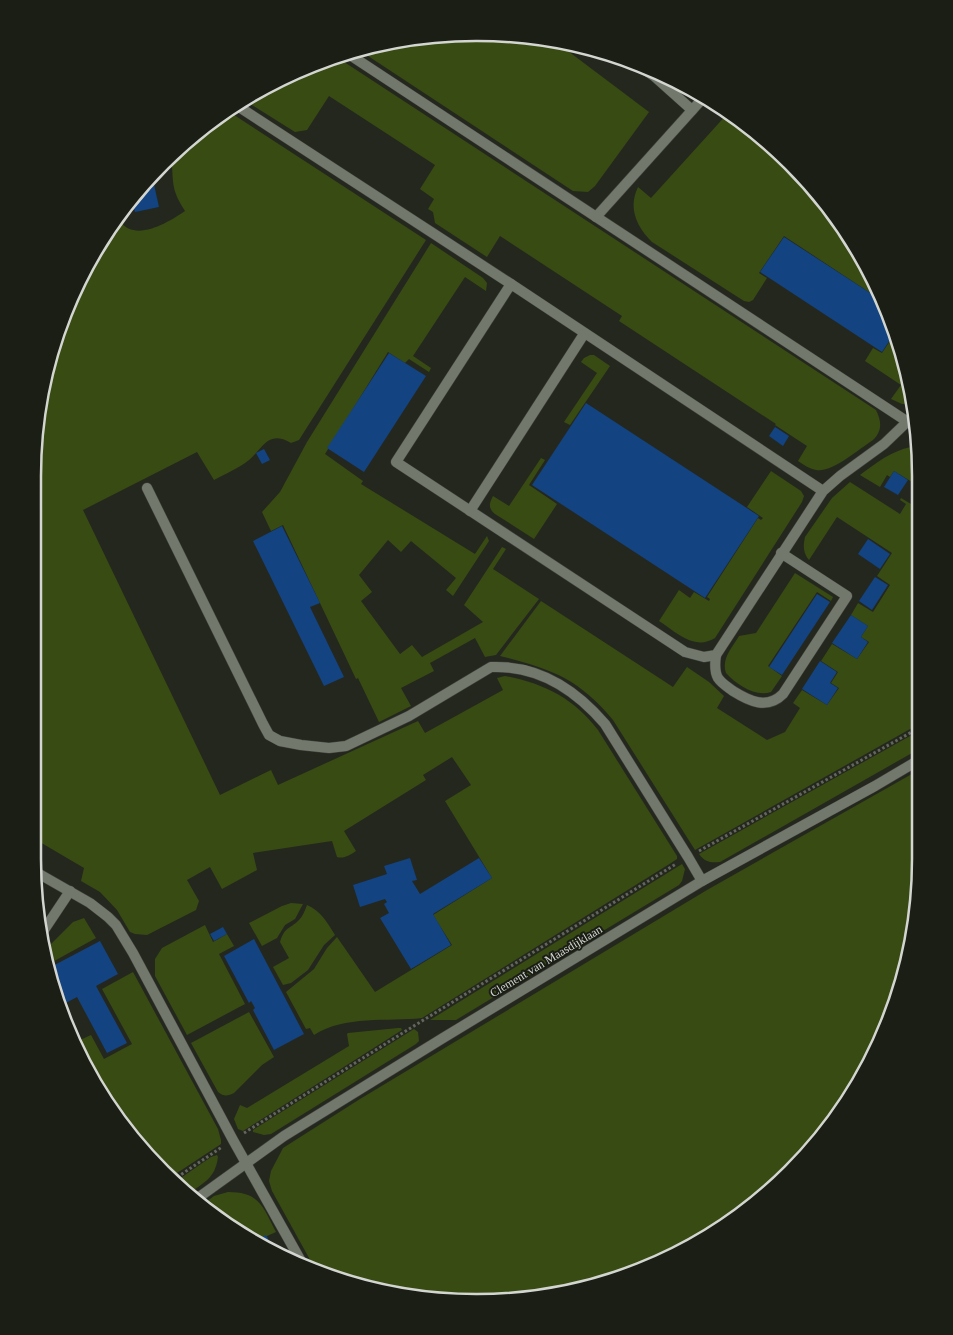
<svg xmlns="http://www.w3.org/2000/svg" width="953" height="1335" viewBox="0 0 953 1335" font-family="Georgia,serif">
<rect width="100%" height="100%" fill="#24271e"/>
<g fill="#384b13">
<path d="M506,33l50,9 93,70 -54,74 -7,6 -15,-1 -208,-137 -3,-5 57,-13z"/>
<path d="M335,56l541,354c6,12 6,21 -3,30 -14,9 -41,33 -57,30 -6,-1 -12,-5 -18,-9l9,-15 -32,-21 1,-1 -157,-103 3,-5 -122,-80 -13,21 -52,-34 -2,-11 -5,-3 6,-10 -14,-10 15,-24 -106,-69 -22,34 -12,2 -51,-32 11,-8z"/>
<path d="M228,111l198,129 -127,200 -8,3c-23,-13 -27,4 -42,17 -10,8 -24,14 -35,20l-17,-28 -114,58 137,285 51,-25 7,15 140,-64 7,12 78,-43 -6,-12 8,-2c40,8 68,22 93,54l79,126v3l-6,4 -249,155c-35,4 -77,-3 -108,17l-4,-7 -4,1 -20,-37 28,-23 13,-21 10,-11 38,55 77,-47 -19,-30 59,-37 -47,-77 26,-16 -19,-28 -29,18 3,5 -82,51 12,20c-6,4 -12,8 -19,6l-5,-16 -79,12 4,17 -35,19 -12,-22 -23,13 12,21 -3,9 -49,25 -12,-1 -5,-2 -13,-22 -17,-18 -19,-11 3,-13 -51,-30v-362l8,-86 51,-136 28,-33c15,22 49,1 65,-10 -12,-19 -12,-24 -13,-47l-3,-3 15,-19z"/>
<path d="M728,113l19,11 64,60 64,96 6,20 -97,-64 -25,37 8,5 -14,22 -4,2 -5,-1 -92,-59c-16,-16 -24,-34 -14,-55l13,11z"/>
<path d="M431,243l52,35 4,5 -1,8 -21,-14 -52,79 18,12 -2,4 -20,-13 -4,4 -17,-11 -63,102 38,27 -2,3 114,70 12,-18 2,5 -36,55 -7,-6 10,-12 -45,-37 -10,11 -13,-12 -29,35 13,17 -11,9 39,53 12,-9 10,12 61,-35 -19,-17 38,-58 4,2 -13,20 46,30 -43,56 -11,2 -10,-19 -45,25 4,8 -33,17 10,18 -32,16 -21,-44 -2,1 -73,-154 -12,6 -9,-19 18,-20 27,-50z"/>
<path d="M892,338l20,66h-10l-11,-5 10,-14 -36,-24 8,-13 9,5z"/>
<path d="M590,355h4l16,11 -40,59 -6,-3 33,-49 -16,-11 3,-4z"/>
<path d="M911,447h6v38l-23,-14 -4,6 -3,-2 -7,12 -20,-12c16,-12 31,-24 51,-28z"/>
<path d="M541,458l4,2 -16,25 28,19 -23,35 -39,-25c-7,-6 -6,-10 -2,-18l16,10z"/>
<path d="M771,471l30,20 3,5 -2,6 -87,136c-21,13 -39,-6 -56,-17l20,-31 11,8 4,-6 15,9 1,-2 -3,-2 51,-79 3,2 2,-2 -16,-11z"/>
<path d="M850,482l50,32 6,-10 -6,-4 1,-2 10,6 6,-10 2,230 -224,126 -82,-130c-35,-42 -62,-51 -113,-64l41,-55 132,86 14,-20 22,15 15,14 -7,12 50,32 18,-8 15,-24 -7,-5 9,-13 25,15 12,-17 -8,-5 7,-11 -17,-11 11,-17 25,15 12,-17 -8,-5 7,-11 -17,-11 7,-12 15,9 17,-27 -13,-9 15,-23 -55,-36 -28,43c-6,-7 -6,-14 -4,-23l27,-39z"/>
<path d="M795,573l38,24 -2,4 -14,-9 -49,74 14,10 -11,16c-16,5 -34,-7 -45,-19 -5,-14 6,-25 13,-37l17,-3z"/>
<path d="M919,731v18l-199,113c-10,1 -15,0 -21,-8z"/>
<path d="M919,770l1,117 -15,86 -30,82 -46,74 -60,64 -122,76 -113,30h-116l-104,-32 -42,-76 -3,-10 2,-10 12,-23 77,-49 347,-209z"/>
<path d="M682,864l3,5 -3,12 -3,4 -223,135h-26z"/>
<path d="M291,903l12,1 -8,15 -10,6 -8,13 -15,8 -13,-23 33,-17z"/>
<path d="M307,905c14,6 20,17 28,30l-11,10 -16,25 -17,13 -8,2 -10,-18 16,-9 -9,-16c5,-16 9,-12 19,-22 4,-4 6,-10 8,-15z"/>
<path d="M84,918l12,20 -49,27 -2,-15 28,-28z"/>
<path d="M205,925l8,17 14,-8 7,12 -15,8 26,50 -58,31 -32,-59v-17l7,-11z"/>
<path d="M133,972l85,157 3,11v4l-50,33 -64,-72 -29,-64 13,-6 13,24 28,-15 -30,-55z"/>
<path d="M249,1012l25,45 -12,8 -28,28c-6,3 -10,4 -16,-1l-27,-49z"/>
<path d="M398,1028h3l1,2 -159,101 -5,-2 -4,-10 6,-14 7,3 102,-62 -2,-12 1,-1z"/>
<path d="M414,1029l4,3 1,9 -3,3 -145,90 -7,1 -11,-3v-2z"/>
<path d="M217,1155l1,2c-3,22 -14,25 -31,38l-12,-13 36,-25z"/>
<path d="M228,1192c32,0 35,15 48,40l-20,9 -54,-36 12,-9z"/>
</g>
<g fill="#134380">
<path d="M153,180l6,27 -24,5 -2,-7z"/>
<path d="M784,237l97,63 11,37 -10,15 -122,-80z"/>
<path d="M389,353l37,23 -62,96 -37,-24z"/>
<path d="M586,403l173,113 -54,82 -173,-113z"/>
<path d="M775,427l14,9 -6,10 -14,-10z"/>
<path d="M264,449l6,11 -8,4 -6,-11z"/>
<path d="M894,471l14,9 -10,15 -14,-8z"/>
<path d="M282,526l38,77 -10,4 34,70 -20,9 -71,-145z"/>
<path d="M868,539l22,15 -10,15 -22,-15z"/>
<path d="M875,577l13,8 -16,25 -13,-9z"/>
<path d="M817,594l13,8 -48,73 -13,-8z"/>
<path d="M851,615l17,11 -7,11 7,5 -11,17 -25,-16z"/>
<path d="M820,661l17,11 -7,11 8,5 -11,17 -25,-16z"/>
<path d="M410,858l7,22 -5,1 8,13 59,-36 13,20 -59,36 18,31 -40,24 -31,-51 9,-5 -5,-9 3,-2 -2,-3 -25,8 -7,-22 34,-11 -3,-8z"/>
<path d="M223,927l4,7 -13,7 -4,-7z"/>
<path d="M254,939l50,95 -30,16 -21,-40 2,-2 -4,-7 -2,2 -25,-47z"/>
<path d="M100,941l18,33 -22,12 31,57 -20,10 -30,-56 -15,8 -15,-36z"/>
<path d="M266,1235l11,20 -21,-14z"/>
</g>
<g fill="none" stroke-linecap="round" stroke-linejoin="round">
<g stroke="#40433c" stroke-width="11">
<g id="service">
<path d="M347,53l570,375"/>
<path d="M639,66l15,10 38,34"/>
<path d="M236,105l275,179"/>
<path d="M596,217l108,-120"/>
<path d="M147,488l116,236 6,11 11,6 21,4 28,3 17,-2 63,-30 82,-49c47,-2 85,23 114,57l83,133 14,24"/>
<path d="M823,491l-312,-207 -115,178 289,190 19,5 12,-2 107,-164 17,-15 44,-32 23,-22"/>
<path d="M470,511l114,-177"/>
<path d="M716,655c-1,7 -2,16 2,23 4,6 10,9 15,13 16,10 34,19 50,3l64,-98 -66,-43"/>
<path d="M34,871l56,32 18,14 8,8 17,28 100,187 69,123"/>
<path d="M42,933l28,-42"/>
</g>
</g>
<g stroke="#40433c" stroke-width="11">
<path id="minor" d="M195,1200l89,-64 159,-98 259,-157 173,-95 44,-26"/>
</g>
<g stroke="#63665f" stroke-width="3" stroke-dasharray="2.5 2.5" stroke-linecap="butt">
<path d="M699,851l220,-123"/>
<path d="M244,1133l165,-104 267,-165"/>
<path d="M173,1180l49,-33"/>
</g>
<use href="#service" stroke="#73786d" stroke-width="10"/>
<use href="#minor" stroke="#73786d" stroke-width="10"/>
</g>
<g text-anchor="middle" stroke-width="4" stroke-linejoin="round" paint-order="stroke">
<g font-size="12" fill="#d3d6d0" stroke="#1a1e15">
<text transform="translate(546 961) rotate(-31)" y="4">Clement van Maasdijklaan</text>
</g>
</g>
<path d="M0 0H953V1335H0ZM476 41H477A435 435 0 0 1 912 476V859A435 435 0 0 1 477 1294H476A435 435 0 0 1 41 859V476A435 435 0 0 1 476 41Z" fill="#1a1e15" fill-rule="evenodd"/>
<path fill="none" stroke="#d3d6d0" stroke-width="2.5" d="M476 41H477A435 435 0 0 1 912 476V859A435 435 0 0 1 477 1294H476A435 435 0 0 1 41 859V476A435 435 0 0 1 476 41Z"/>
</svg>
